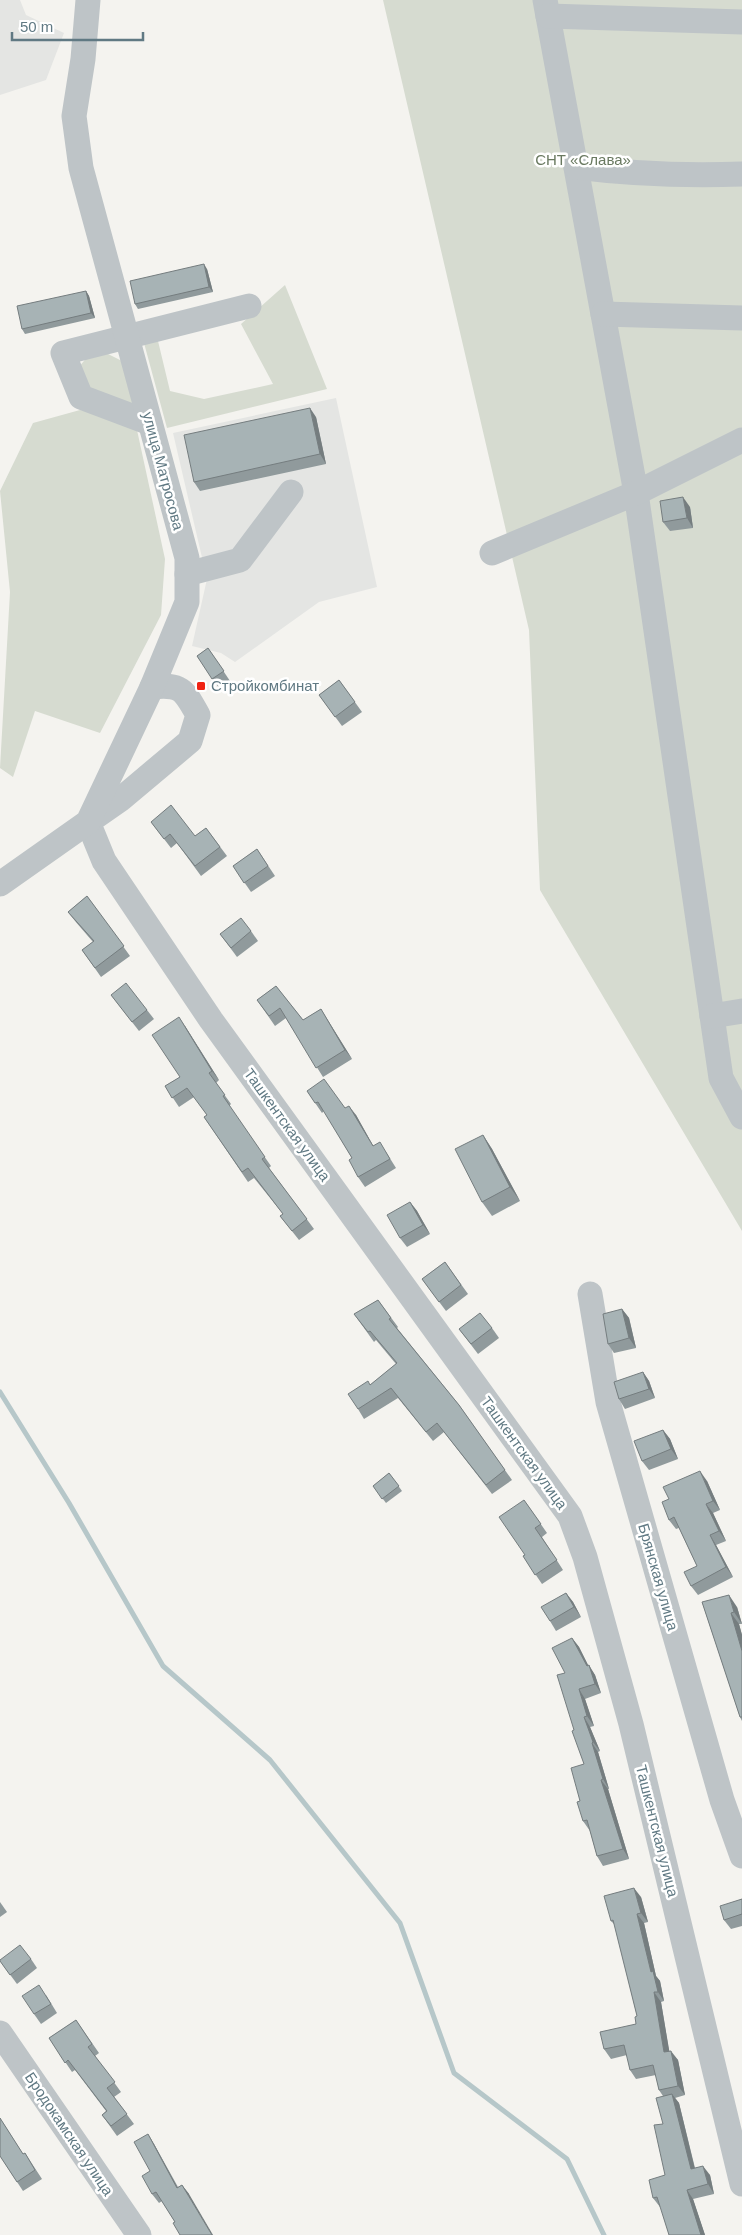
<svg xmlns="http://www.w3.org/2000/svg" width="742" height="2235" viewBox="0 0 742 2235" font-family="Helvetica,sans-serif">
<rect width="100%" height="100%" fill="#f4f3ef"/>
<g fill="#e4e5e3">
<path d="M0,0h20l6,15 38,18 -18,47 -46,15z"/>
<path d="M336,398l41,189 -58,15 -84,60 -14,-9 -29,-7 15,-67 -34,-146z"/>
</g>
<g fill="#d6dbd0">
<path d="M383,0h359v1231l-202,-341 -11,-260z"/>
<path d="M285,285l42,104 -160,39 -23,-85 14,-2 12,50 34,8 69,-15 -32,-60z"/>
<path d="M102,351l22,11 12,43 -54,-16 -4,-21 11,-13z"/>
<path d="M80,410l29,3 28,17 28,129 -4,56 -61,118 -65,-22 -22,66 -13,-9 10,-176 -10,-101 33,-68z"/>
</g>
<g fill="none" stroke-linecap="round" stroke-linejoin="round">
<path stroke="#b6c7c9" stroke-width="5" d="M0,1392l69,111 94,163 107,94 130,163 54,150 113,86 37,76"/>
<g stroke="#bec4c7" stroke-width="25">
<path d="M545,0l91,493 85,585 21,39"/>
<path d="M548,16l194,6"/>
<path d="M576,167c56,7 110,9 166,7"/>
<path d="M603,314l139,4"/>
<path d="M150,423l-69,-26 -18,-44 186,-47"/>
<path d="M492,553l144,-60 106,-53"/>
<path d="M187,574l53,-14 51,-68"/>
<path d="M152,687c30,-3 32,3 46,28l-8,26 -69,58 -33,23 16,39 107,159 359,496 15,41 46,167 111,460"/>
<path d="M0,884l88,-62 64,-135 35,-85v-44l-106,-390 -7,-52 9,-57 5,-59"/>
<path d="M712,1016l30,-5"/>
<path d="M590,1294l18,108 114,398 20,56"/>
<path d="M0,2033l139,202"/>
</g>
</g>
<g fill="#909a9c">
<path d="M207,269l6,23 -75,17 -3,-5z"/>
<path d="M86,291l3,5 6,22 -70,16 -3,-5z"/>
<path d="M316,417l10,47 -126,27 -6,-9z"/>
<path d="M690,507l3,21 -23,3 -7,-9z"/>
<path d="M208,648l22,33 -11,7 -22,-32z"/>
<path d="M339,680l23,32 -20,14 -23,-31z"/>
<path d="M151,822l44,14 11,-8 21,28 -26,20 -24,-33 -6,5z"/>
<path d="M257,849l18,27 -24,16 -18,-26z"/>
<path d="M87,896l43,60 -29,21 -19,-27 11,-8 -18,-21 -7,-9z"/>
<path d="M251,931l7,10 -21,16 -17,-23z"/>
<path d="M276,986l27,34 18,-11 31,50 -29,18 -37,-59 -11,8 -18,-26z"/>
<path d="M111,995l36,15 7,9 -15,12z"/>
<path d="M185,1026l34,54 -3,3 15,21 -2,2 42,60 -2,2 45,61 -15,11 -19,-24 3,-2 -29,-36 -6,4 -44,-65 3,-2 -13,-18 -15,10 -14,-21 15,-9z"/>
<path d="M307,1091l38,17 11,7 17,31 13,6 10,16 -31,19 -7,-10 -6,-19 -28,-47 -2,2z"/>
<path d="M483,1135l9,14 28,52 -28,15 -10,-14z"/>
<path d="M410,1202l7,9 13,23 -23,13 -7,-9z"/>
<path d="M445,1262l23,32 -22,17 -24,-32z"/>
<path d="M378,1300l20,27 -1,1 62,77 53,75 -20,14 -48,-62 -11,9 -35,-43 -34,21 -6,-10 12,-24 26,-21 -20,-24 -2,2 -20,-28z"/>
<path d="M622,1309l7,9 7,30 -22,5 -6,-9z"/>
<path d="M492,1328l7,10 -21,16 -19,-25z"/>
<path d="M643,1372l6,9 6,17 -30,11 -6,-10z"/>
<path d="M663,1430l7,9 8,20 -29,11 -7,-9z"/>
<path d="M389,1473l13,18 -16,12 -13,-17z"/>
<path d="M707,1481l13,29 -7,3 13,28 -10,4 17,32 -35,18 -7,-9 6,-20 -18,-38 -3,1 -7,-9v-21z"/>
<path d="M524,1500l23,33 -5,4 21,33 -21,14 -19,-28 2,-1z"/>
<path d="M566,1593l7,9 8,15 -25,14 -6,-10z"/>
<path d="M702,1602l35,5 5,17h-3l3,11v86l-2,-4z"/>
<path d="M572,1638l7,9 9,18 7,10 6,18 -16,6 9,27 -4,1 10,24 -2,1 11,37h-1l21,70 -26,7 -6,-10 -7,-25 -7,-10 -3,-20 4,-37 -10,-34 -9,-57z"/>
<path d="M641,1897l7,25 -4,1 12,53 4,5 4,20 -3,1 8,49 9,9 7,35 -10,3 4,5 16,65 15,7 4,19 -21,5 12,36h-36l-8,-28h-1l-7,-9 12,-23 -2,-51v-28l-4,-6 -3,-15 -20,4 -6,-9 -3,-15 -16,4 -7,-10 32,-25 1,-8 -22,-91 -4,-4z"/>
<path d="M742,1899v27l-11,3 -7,-9z"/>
<path d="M0,1902l7,10 -7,5z"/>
<path d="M31,1959l6,9 -20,16 -17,-23z"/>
<path d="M46,1995l11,18 -16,11 -7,-10z"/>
<path d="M76,2020l23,33 -4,3 26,36 -7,5 20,27 -17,12 -15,-21 4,-4 -31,-41 -3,2 -23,-34z"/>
<path d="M0,2118l23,36 2,-1 17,26 -19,12 -23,-35z"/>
<path d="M148,2134l6,10 24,43 4,-2 7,9 -14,28 -13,-21 -3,2 -7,-9z"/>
</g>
<g fill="#757d7f">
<path d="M204,264l3,5 6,23 -4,-5z"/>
<path d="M86,291l3,5 6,22 -4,-5z"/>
<path d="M310,408l6,9 10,47 -6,-10z"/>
<path d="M683,497l7,10 3,21 -6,-10z"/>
<path d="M321,1009l6,10 25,40 -7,-9z"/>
<path d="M179,1017l6,9 34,54 -7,-9z"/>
<path d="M349,1106l7,9 23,41z"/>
<path d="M483,1135l9,14 28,52 -10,-14z"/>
<path d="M410,1202l7,9 13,23 -7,-9z"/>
<path d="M622,1309l7,9 7,30 -7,-10z"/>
<path d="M643,1372l6,9 6,17 -6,-9z"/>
<path d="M663,1430l7,9 8,20 -7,-10z"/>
<path d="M700,1471l7,10 13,29 -7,-9z"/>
<path d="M706,1504l7,9 13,28 -7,-10z"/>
<path d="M710,1535l6,10 17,32 -7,-10z"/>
<path d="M566,1593l7,9 8,15 -7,-10z"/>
<path d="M729,1595l8,12 5,17 -8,-12z"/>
<path d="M731,1613l8,11 3,11v16z"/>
<path d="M572,1638l7,9 10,20v-2l6,10 6,18 -6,-9 -8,-18z"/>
<path d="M579,1689l6,10 9,27 -7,-10z"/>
<path d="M584,1717l6,10 10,24 -7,-9z"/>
<path d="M592,1743l6,9 11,37 -6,-10z"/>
<path d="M601,1780l7,9 21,70 -6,-10z"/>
<path d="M634,1888l7,9 7,25 -7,-9z"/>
<path d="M637,1914l7,9 12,53 4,5 4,20 -6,-9 -7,-20z"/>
<path d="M654,1992l7,10 10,59 -7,-9z"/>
<path d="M671,2051l7,9 7,35 -7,-9z"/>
<path d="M672,2094l7,9 18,75 -6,-9z"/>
<path d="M148,2134l6,10 29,54 -6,-10z"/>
<path d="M703,2166l7,9 4,19 -6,-10z"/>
<path d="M182,2185l7,9 24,41h-1z"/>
<path d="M687,2190l6,9 12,36h-4z"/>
</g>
<g fill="#a7b3b5" stroke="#757d7f">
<path d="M204,264l5,23 -74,17 -5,-23z"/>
<path d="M86,291l5,22 -69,16 -5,-23z"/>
<path d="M310,408l10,46 -126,28 -10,-47z"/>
<path d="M683,497l4,21 -24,4 -3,-21z"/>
<path d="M208,648l16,23 -12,8 -15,-23z"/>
<path d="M339,680l16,22 -20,15 -16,-22z"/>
<path d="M171,805l24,31 11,-8 14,19 -25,19 -25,-32 -6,5 -13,-17z"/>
<path d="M257,849l11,17 -24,17 -11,-17z"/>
<path d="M87,896l37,50 -29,22 -13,-18 12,-9 -26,-29z"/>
<path d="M241,918l10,13 -20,17 -11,-14z"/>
<path d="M126,983l21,27 -15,12 -21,-27z"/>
<path d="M276,986l27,34 18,-11 24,41 -29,18 -36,-60 -11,8 -12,-16z"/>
<path d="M179,1017l33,54 -3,2 16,22 -2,1 42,61 -3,2 45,60 -15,12 -12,-15 3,-2 -35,-46 -6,4 -38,-55 3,-2 -20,-27 -15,10 -7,-12 15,-9 -28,-42z"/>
<path d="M324,1079l21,29 4,-2 24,40 7,-4 10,17 -32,18 -9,-17 3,-2 -34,-56 -3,1 -8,-12z"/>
<path d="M483,1135l27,52 -28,15 -27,-53z"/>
<path d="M410,1202l13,23 -23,13 -13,-23z"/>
<path d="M445,1262l16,23 -22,17 -17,-23z"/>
<path d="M378,1300l13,18 -2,1 70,86 46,65 -19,15 -49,-62 -11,9 -35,-44 -33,21 -10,-15 20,-13 2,4 27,-22 -27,-32 -2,1 -14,-18z"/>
<path d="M622,1309l7,29 -21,6 -5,-30z"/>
<path d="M480,1313l12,15 -21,16 -12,-15z"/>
<path d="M643,1372l6,17 -30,10 -5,-17z"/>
<path d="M663,1430l8,19 -29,12 -8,-20z"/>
<path d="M700,1471l13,30 -7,3 13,27 -9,4 16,32 -35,19 -7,-14 13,-6 -23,-49 -5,3 -7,-18 7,-3 -6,-12z"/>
<path d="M389,1473l10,13 -17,13 -9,-13z"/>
<path d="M524,1500l17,24 -6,4 22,32 -22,15 -12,-19 2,-1 -26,-38z"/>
<path d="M566,1593l8,14 -24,14 -9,-14z"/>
<path d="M729,1595l5,17 -3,1 11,38v66h-2l-38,-115z"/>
<path d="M572,1638l15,28 2,-1 6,19 -16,5 8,27 -3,1 9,25 -1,1 11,36 -2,1 22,69 -26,7 -10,-36 -4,1 -6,-19 3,-1 -9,-33 13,-4 -12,-33 2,-1 -17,-55 8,-2 -13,-25z"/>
<path d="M634,1888l7,25 -4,1 14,58 2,-1 5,21h-4l10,60 7,-1 7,35 -19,4 -6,-25 -23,5 -6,-25 -20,4 -4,-17 36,-8 -1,-7 2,-1 -24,-96 -2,1 -7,-25z"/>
<path d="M742,1899v15l-18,6 -4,-14z"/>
<path d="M20,1945l11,14 -21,16 -10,-14v-1z"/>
<path d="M39,1985l12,19 -17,10 -12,-18z"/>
<path d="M76,2020l16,24 -4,3 27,35 -8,6 20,26 -16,12 -9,-11 5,-4 -39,-51 -3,3 -16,-25z"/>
<path d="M672,2094l19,75 12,-3 5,18 -21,6 14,45h-32l-12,-38 -4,1 -4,-18 16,-5 -11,-50 9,-1 -7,-26z"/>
<path d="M0,2118l23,36 2,-1 10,17 -18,12 -17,-26z"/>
<path d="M148,2134l29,54 5,-3 30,50h-32l-7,-12 2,-1 -19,-30 -4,2 -10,-18 8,-5 -16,-29z"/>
</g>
<rect fill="#f02313" stroke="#fff" stroke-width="2" x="196" y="681" width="10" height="10" rx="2.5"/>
<g text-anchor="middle" stroke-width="5" stroke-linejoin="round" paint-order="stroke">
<g font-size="15" fill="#697960" stroke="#fff">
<text x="583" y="165">СНТ «Слава»</text>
</g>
<g font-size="15" fill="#607983" stroke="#fff">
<text transform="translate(163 471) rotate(75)" y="5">улица Матросова</text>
<text transform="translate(287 1125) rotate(54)" y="5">Ташкентская улица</text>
<text transform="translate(524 1453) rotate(54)" y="5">Ташкентская улица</text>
<text transform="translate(658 1577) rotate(74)" y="5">Брянская улица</text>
<text transform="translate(657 1831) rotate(76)" y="5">Ташкентская улица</text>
<text transform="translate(69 2134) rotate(56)" y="5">Бродокамская улица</text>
</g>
<g font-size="15" fill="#607983" stroke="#fff" text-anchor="start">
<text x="211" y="691">Стройкомбинат</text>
</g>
</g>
<path d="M12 32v8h131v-8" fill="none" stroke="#607983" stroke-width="2.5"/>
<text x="20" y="32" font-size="15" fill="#607983" stroke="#ffffff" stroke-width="4" paint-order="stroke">50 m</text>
</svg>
